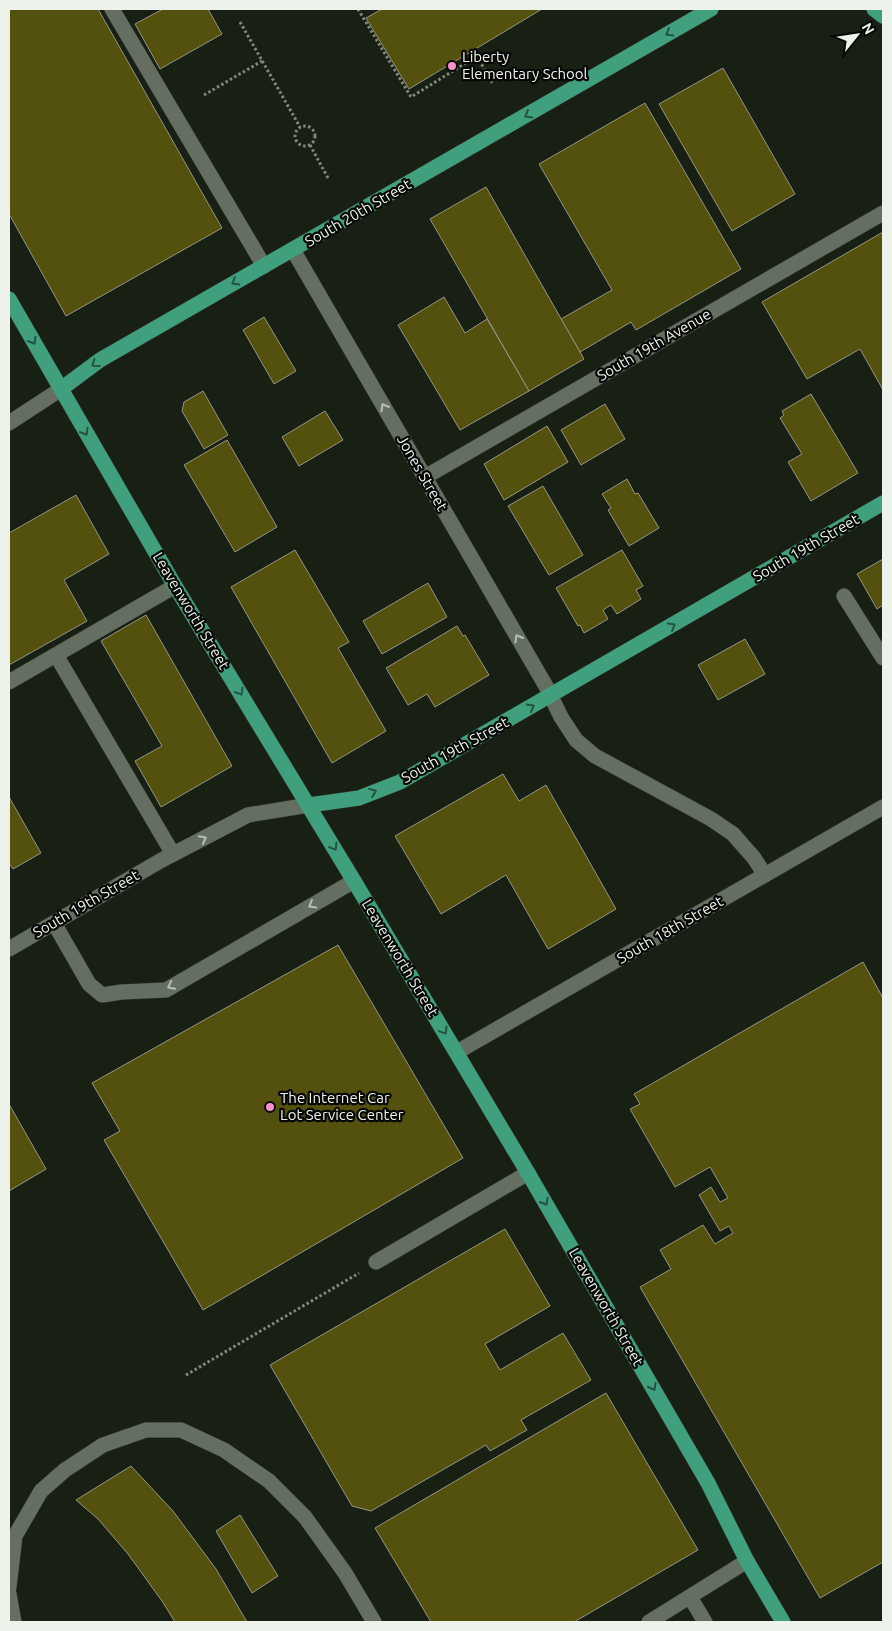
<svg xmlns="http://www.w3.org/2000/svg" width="892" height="1631" viewBox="0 0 892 1631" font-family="Ubuntu,sans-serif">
<rect width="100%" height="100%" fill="#182014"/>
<g fill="#54510f" stroke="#959584">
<path d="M9,9h89l124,219 -156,88 -57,-102z"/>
<path d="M163,9h45l14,25 -62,35 -25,-45z"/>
<path d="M382,9h160l-133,80 -43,-71z"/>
<path d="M723,68l72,126 -63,37 -73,-127z"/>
<path d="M645,103l96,166 -105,61 -5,-8 -51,30 -19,-33 51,-29 -73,-126z"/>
<path d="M486,187l98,172 -55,32 -99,-172z"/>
<path d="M883,232v158l-23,-41 -53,30 -45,-77z"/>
<path d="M444,297l21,36 22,-14 42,72 -69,39 -62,-105z"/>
<path d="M264,317l32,54 -22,13 -31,-54z"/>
<path d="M203,391l25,44 -24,14 -22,-38 2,-9z"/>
<path d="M811,394l47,79 -47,28 -23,-39 14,-8 -22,-36 4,-3 -2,-4z"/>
<path d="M605,404l20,35 -44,26 -20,-35z"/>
<path d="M325,411l18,29 -44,26 -17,-29z"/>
<path d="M547,426l21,36 -64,38 -20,-36z"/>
<path d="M227,440l50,87 -42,25 -51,-87z"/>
<path d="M627,479l8,15 3,-1 21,35 -30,18 -21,-36 3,-2 -9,-14z"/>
<path d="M543,486l40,69 -34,20 -41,-69z"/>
<path d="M76,495l33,59 -45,26 23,41 -78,44v-132z"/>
<path d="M295,550l54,92 -11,6 48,83 -54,32 -101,-176z"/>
<path d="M622,550l21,36 -7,4 5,9 -24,15 -6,-9 -8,5 5,9 -24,14 -4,-8 -2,1 -22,-38z"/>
<path d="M883,559v46l-6,4 -20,-35z"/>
<path d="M428,583l19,34 -65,37 -19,-33z"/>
<path d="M146,615l86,151 -71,41 -26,-46 27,-15 -61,-105z"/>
<path d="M457,626l6,10 2,-1 24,40 -54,32 -8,-13 -19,11 -22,-37z"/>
<path d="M745,639l20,35 -47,26 -20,-35z"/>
<path d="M503,774l16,27 27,-16 70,124 -68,40 -42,-74 -65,39 -46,-78z"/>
<path d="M9,797l32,56 -28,16 -4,-6z"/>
<path d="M338,945l125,213 -260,152 -99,-170 16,-9 -28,-48z"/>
<path d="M863,962l20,36v564l-63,36 -180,-311 31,-18 -11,-19 43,-25 12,19 18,-11 -4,-7 -9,5 -21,-36 12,-8 9,15 8,-4 -18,-31 -35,20 -45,-78 10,-5 -6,-10z"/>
<path d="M9,1104l37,65 -37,22z"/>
<path d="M505,1229l45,77 -65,38 15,26 63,-37 28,47 -70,40 6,10 -37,21 -4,-6 -115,66 -19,-5 -82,-141z"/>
<path d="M606,1393l92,157 -124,72h-143l-56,-94z"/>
<path d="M131,1466l42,45 43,58 31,53h-72l-13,-21 -34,-47 -30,-35 -22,-19z"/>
<path d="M240,1515l38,61 -26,17 -36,-62z"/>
</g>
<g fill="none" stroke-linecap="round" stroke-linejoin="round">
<g stroke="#333831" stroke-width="16">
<g id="minor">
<path d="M112,9l152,257"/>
<path d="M293,250l254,438 14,29 15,23 19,16 116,63 22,15 21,24 11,17"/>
<path d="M9,423l52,-34"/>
<path d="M425,477l458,-264"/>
<path d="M844,596l39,62"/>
<path d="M56,655l117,199"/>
<path d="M9,682l166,-96"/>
<path d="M54,923l35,61 13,11 20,-3 44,-2 188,-109"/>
<path d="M9,949l151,-88 88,-46 61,-10"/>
<path d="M457,1052l426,-245"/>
<path d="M376,1262l152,-89"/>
<path d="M9,1587l6,-51 26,-45 24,-21 38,-25 43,-15h35l43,20 45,31 36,36 40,56 29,49"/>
<path d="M9,1594l5,28"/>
<path d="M690,1597l15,25"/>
<path d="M649,1622l98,-61"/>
</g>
</g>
<g stroke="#333831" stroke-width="16">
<g id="major">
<path d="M874,9l9,7"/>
<path d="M9,299l166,287 179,295 174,292 180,310 39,78 36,61"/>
<path d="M61,389l39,-29 611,-351"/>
<path d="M309,805l50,-7 41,-16 483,-279"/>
</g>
</g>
<g stroke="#81887e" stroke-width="3" stroke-dasharray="2.5 2.5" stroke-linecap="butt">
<path d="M358,9l53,88 66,-41 15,27"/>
<path d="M240,22l60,105"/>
<path d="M204,95l58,-34"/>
<circle cx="305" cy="136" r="10"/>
<path d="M310,145l18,33"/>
<path d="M186,1375l173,-102"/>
</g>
<use href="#minor" stroke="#656f61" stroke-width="15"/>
<use href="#major" stroke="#409f7d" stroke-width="15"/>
</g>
<defs><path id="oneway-chevron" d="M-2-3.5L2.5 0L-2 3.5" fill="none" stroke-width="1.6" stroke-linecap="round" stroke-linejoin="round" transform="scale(1.25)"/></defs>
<g stroke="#235441">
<use href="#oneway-chevron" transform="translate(669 33) rotate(150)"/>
<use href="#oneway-chevron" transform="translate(528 115) rotate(150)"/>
<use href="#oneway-chevron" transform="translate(235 282) rotate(150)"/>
<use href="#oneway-chevron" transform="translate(33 341) rotate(60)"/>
<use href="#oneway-chevron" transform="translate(95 364) rotate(144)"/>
<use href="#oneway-chevron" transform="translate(85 432) rotate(60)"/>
<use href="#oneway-chevron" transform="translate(672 626) rotate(-30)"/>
<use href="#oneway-chevron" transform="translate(240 692) rotate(59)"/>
<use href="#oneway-chevron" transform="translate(531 707) rotate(-30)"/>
<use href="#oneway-chevron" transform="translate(373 792) rotate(-22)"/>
<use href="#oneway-chevron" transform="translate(334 847) rotate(59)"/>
<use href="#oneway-chevron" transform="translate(444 1031) rotate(59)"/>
<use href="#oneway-chevron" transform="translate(545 1202) rotate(60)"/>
<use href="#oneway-chevron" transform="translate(653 1387) rotate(60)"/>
</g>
<g stroke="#b7beb4">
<use href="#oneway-chevron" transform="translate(384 407) rotate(-120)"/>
<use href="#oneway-chevron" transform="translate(518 638) rotate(-120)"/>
<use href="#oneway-chevron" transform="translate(203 839) rotate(-28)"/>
<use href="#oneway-chevron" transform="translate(312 905) rotate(150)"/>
<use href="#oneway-chevron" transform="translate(171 986) rotate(153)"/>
</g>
<g fill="#f890cb" stroke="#060805" stroke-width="2">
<circle cx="452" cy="66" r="5"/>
<circle cx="270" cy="1107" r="5"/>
</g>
<g text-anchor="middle" stroke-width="4.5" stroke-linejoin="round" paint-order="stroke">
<g font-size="15" fill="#edf3eb" stroke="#060805" text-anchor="start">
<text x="462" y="62">Liberty<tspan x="462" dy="17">Elementary School</tspan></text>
<text x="280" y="1103">The Internet Car<tspan x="280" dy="17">Lot Service Center</tspan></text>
</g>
<g font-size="15" fill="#edf3eb" stroke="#060805">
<text transform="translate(358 213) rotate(-30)" y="5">South 20th Street</text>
<text transform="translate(654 345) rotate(-30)" y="5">South 19th Avenue</text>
<text transform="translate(422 473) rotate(60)" y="5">Jones Street</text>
<text transform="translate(806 548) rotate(-30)" y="5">South 19th Street</text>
<text transform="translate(191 611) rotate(59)" y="5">Leavenworth Street</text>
<text transform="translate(455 750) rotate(-29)" y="5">South 19th Street</text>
<text transform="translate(86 904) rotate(-30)" y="5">South 19th Street</text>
<text transform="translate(670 930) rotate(-30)" y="5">South 18th Street</text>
<text transform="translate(400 958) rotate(59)" y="5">Leavenworth Street</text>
<text transform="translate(606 1307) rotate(60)" y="5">Leavenworth Street</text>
</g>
</g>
<rect width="892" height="1631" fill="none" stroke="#edf3eb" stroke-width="20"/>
<g transform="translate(857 35) rotate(60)" stroke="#060805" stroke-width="4" paint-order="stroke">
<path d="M0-4L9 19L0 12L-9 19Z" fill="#edf3eb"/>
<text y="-8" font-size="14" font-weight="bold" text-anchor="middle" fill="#edf3eb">N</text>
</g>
</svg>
